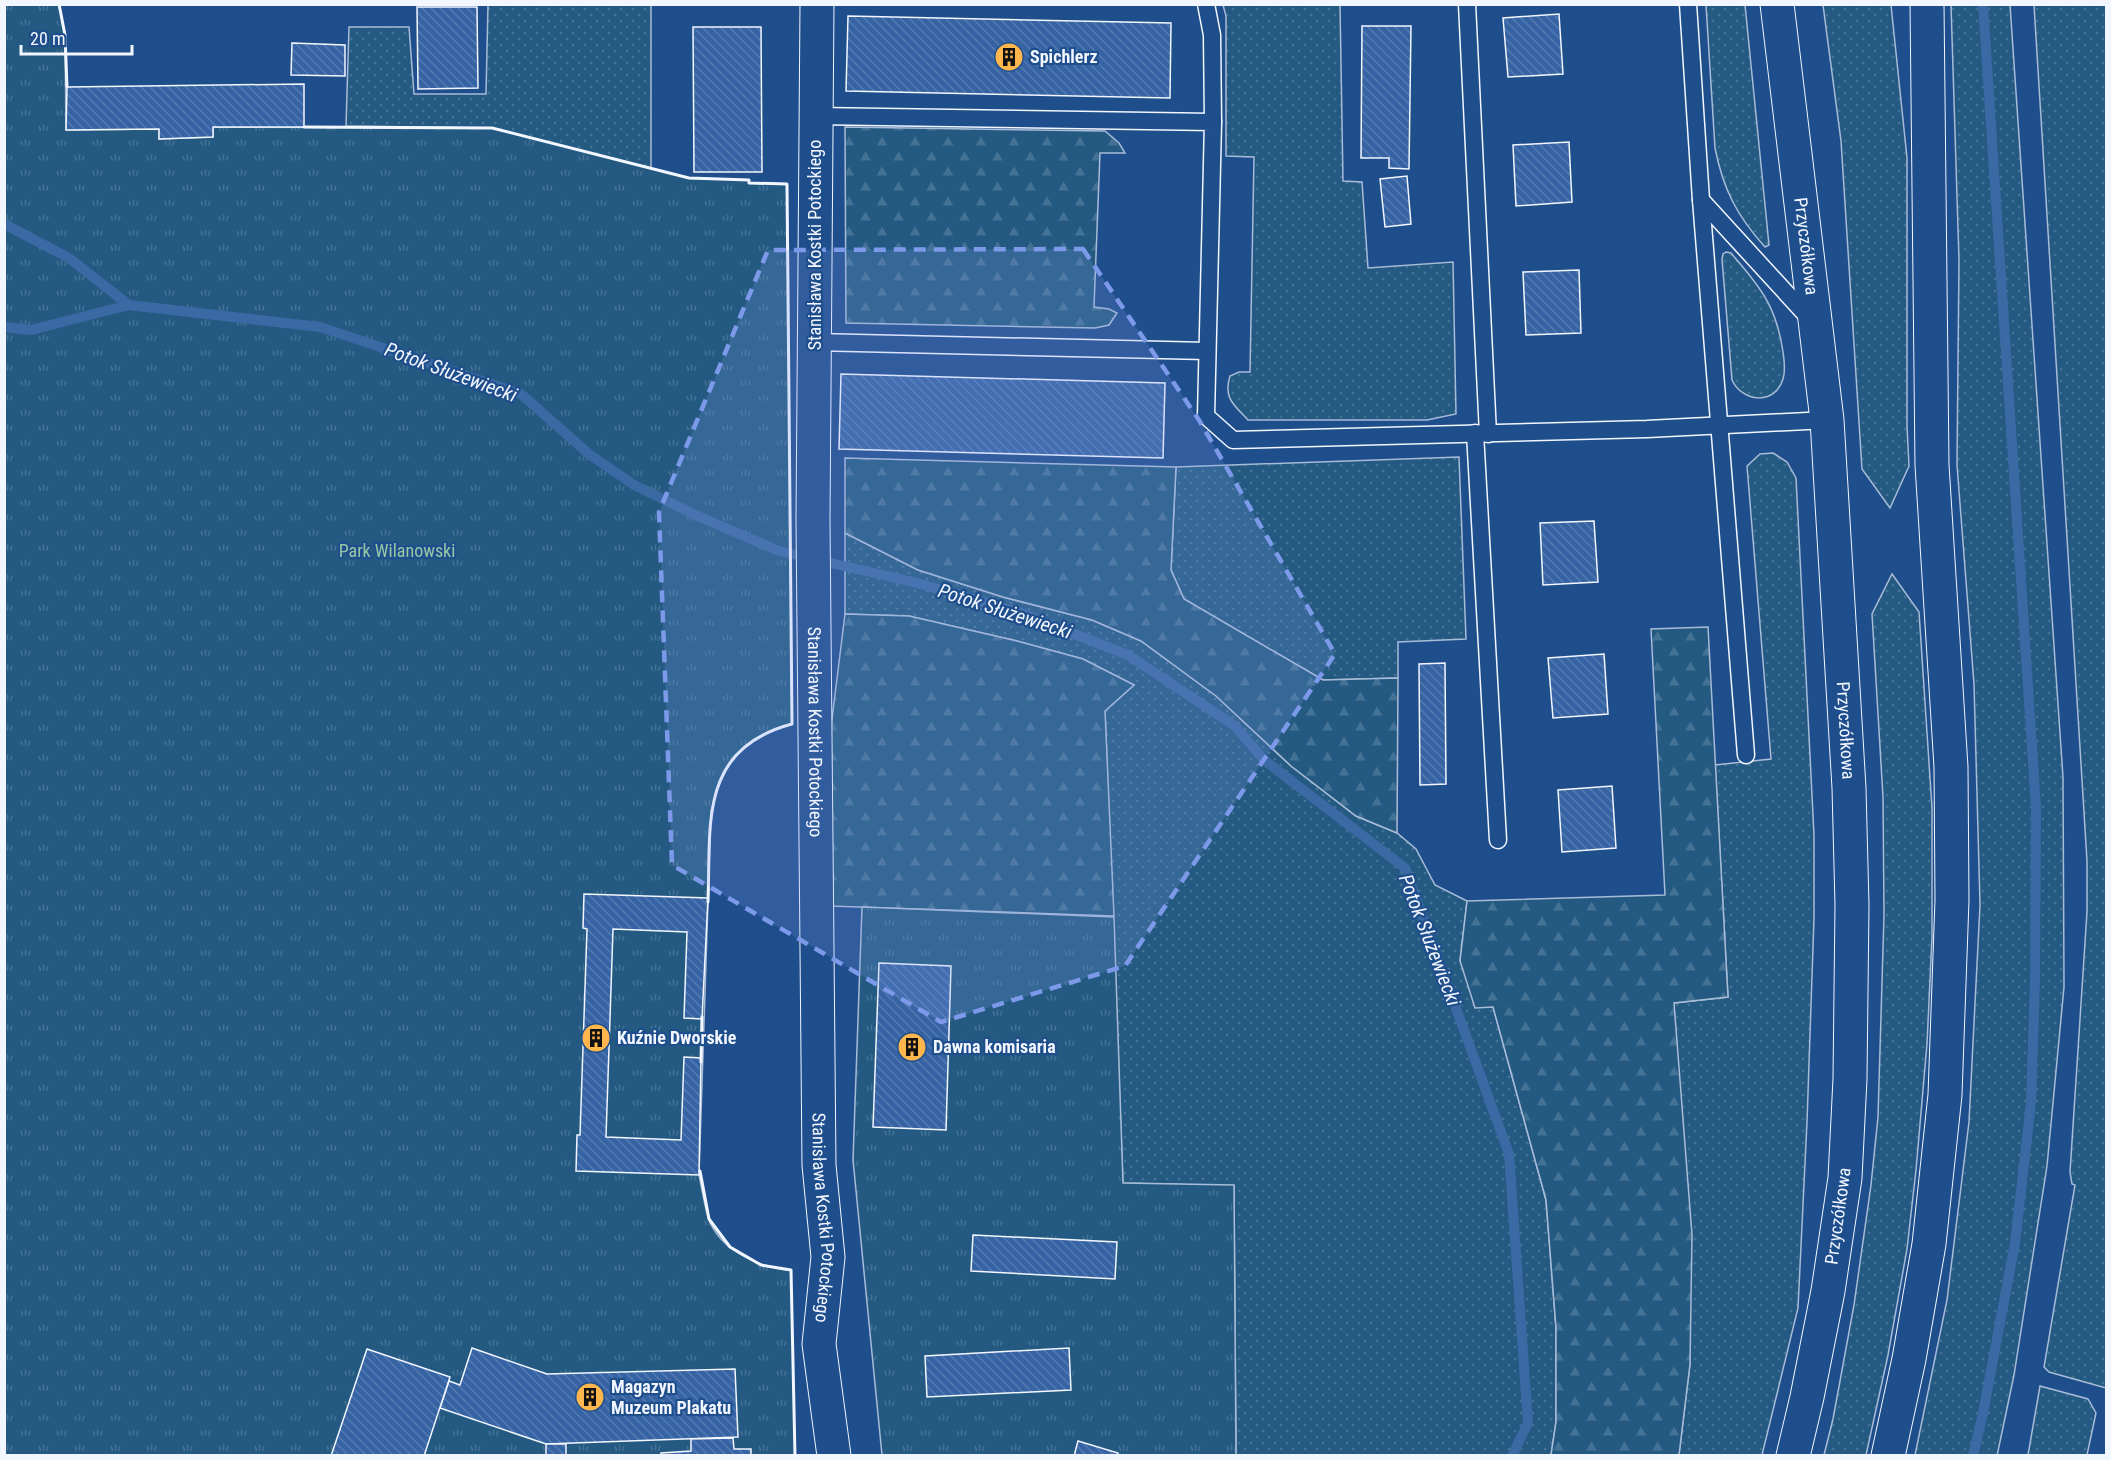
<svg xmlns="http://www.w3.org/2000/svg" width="2111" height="1460" viewBox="0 0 2111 1460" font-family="'Roboto Condensed',sans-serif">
<defs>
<pattern id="grass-dots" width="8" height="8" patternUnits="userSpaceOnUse" patternTransform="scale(1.5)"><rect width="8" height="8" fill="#245a82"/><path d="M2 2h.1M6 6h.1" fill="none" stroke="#447295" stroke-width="1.8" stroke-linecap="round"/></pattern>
<pattern id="forest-firs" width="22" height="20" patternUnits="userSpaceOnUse" patternTransform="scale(1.5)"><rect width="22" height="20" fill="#245a82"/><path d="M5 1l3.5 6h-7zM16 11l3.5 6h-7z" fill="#447295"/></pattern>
<pattern id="park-tufts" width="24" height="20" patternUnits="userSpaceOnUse" patternTransform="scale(1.5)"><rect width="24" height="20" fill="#245a82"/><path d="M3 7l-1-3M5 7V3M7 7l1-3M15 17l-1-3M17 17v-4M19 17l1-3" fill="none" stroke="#447295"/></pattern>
<pattern id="building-back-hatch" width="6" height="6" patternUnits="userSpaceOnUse" patternTransform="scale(1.5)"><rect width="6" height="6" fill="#3563a3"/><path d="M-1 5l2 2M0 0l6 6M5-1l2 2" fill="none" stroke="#537ab1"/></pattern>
</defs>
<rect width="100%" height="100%" fill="#1f4e8c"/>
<g fill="url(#grass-dots)" stroke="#a8bbd7" stroke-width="1.5">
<path d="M488,5h163v164l-159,-41 -146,-2 3,-99h60l5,67h72z"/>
<path d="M1223,5h117l3,176 19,1 6,86 85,-6 3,152 -29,6h-179c-14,-15 -25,-22 -18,-44l9,-4h11l4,-215 -28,-1v-140z"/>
<path d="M1706,5h39l24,240 -4,2c-28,-31 -42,-58 -50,-99z"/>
<path d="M1823,5h68l16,153v268l2,40 -19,42 -28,-39 -21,-328z"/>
<path d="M1951,5h59l53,772 1,210 -17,179 -33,209 -17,81 -82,-1 32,-155 22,-178 11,-217 -6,-221 -17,-219 2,-205z"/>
<path d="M2034,5h72v1383l-57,-16 -5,-5 31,-182 -3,-1 -2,-12 17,-260v-51z"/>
<path d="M1726,252l5,1 5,6c27,31 41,51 47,93 1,8 3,18 0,27 -8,27 -41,23 -51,1l-10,-121 1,-5z"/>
<path d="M1773,453l14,9 9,16 18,357v83l-7,204 -9,186 -36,147h-83l11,-91 -16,-361 54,-6 -13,-232 56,-6 -24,-293 13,-12z"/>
<path d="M1459,457l7,182 -68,3v36l-75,2 -139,-81 -13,-29 5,-103z"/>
<path d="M845,533l73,37 85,27 89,23 49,21 75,55 75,70 65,50 41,17 19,16 19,36 32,16 -7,60 33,46 53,193 10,128v94l-5,33h-315l-2,-269 -111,-3 -18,-472 29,-26 -51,-26 -66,-18 -108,-25 -64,-2z"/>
<path d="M1892,574l27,38 13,196v129l-5,107 -11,126 -9,79 -19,106 -22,100h-42l9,-36 21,-114 17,-120 7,-68 6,-202 -1,-118 -11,-183z"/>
<path d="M2040,1386l48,13 8,14 -9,42h-59z"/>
</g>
<g fill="url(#forest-firs)" stroke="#a8bbd7" stroke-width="1.5">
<path d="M845,127l260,4 14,12 6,10h-25l-6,154 15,2 8,4 -8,12 -14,3 -249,-5z"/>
<path d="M845,458l331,9 -5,103 13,29 139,81 75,-2 -1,155 -41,-17 -65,-50 -75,-70 -75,-55 -49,-21 -89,-23 -85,-27 -73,-37z"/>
<path d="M845,614l64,2 108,25 66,18 51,26 -29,26 9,205 -283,-10v-179z"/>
<path d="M1708,627l20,370 -54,6 18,232 -2,129 -11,91h-128l5,-33v-94l-10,-128 -53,-193 -18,1 -15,-47 7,-60 198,-6 -14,-266z"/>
</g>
<g fill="url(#park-tufts)" stroke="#a8bbd7" stroke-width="1.5">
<path d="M5,5h54l6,30 1,95 93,-1v10l54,-2v-10l279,1 197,50 60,2v3l38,1 5,540c-52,14 -68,37 -81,87l-12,364c3,14 5,28 9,42 11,33 51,51 83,53l4,185 -790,1z"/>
<path d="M862,907l252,10 9,266 111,2 2,270h-354l-29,-295z"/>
</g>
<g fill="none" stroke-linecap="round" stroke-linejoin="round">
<g stroke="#3b69a3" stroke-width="10">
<path d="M4,224l65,34 60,47 191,22 201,67 68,60 45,31 66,32 79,34 138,32 101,29 110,43 107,71 29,34 141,108 104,286 19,269 -16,33"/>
<path d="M4,327l27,3 98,-25"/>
<path d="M1973,1456l10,-43 32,-170 16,-140 4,-123 1,-172 -53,-804"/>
</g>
</g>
<g fill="url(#building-back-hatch)" stroke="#f2f6ff" stroke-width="1.5">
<path d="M417,7h60l1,81 -60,1z"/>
<path d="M1559,14l4,60 -55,3 -5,-59z"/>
<path d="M848,16l323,7 -1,75 -324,-7z"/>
<path d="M1362,26h49l-2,143 -20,-1v-10h-28z"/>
<path d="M693,27h68l1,145h-68z"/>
<path d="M292,43l53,2v31l-54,-1z"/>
<path d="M304,84v43h-91v10l-54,2v-10l-93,1 1,-43z"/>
<path d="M1569,142l3,60 -56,4 -3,-61z"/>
<path d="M1407,176l4,48 -26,3 -5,-48z"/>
<path d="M1579,270l2,63 -55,2 -3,-63z"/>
<path d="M841,374l324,9 -2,75 -324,-9z"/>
<path d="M1594,521l4,61 -55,3 -3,-62z"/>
<path d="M1604,654l4,60 -55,4 -5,-60z"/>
<path d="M1445,663l1,121 -26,1 -1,-121z"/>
<path d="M1612,786l4,62 -54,4 -4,-62z"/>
<path d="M584,894l124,4 -6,121 -18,-1 3,-86 -74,-3 -7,208 75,3 3,-83 17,1 -2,117 -123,-4 1,-36h3l7,-206 -4,-1z"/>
<path d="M879,963l72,3 -5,164 -73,-3z"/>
<path d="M973,1235l144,7 -2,37 -144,-8z"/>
<path d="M472,1348l75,26 188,-5 3,68 -192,7 -106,-36 9,-27 11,4z"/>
<path d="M1069,1348l2,42 -144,7 -2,-41z"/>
<path d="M367,1349l83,28 -26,79h-93z"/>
<path d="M733,1438l1,11h17v7h-90v-3l30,-2v-12z"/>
<path d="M1078,1441l40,12v3h-44z"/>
<rect x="546" y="1444" width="20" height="12"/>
</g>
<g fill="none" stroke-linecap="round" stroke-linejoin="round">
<g stroke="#f2f6ff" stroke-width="19">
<g id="service">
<path d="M1206,4l6,31 1,87"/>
<path d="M1467,4l21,430"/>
<path d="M1688,4l13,196 45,555"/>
<path d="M815,116l398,6 -7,294 27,24 414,-11 180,-9"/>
<path d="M1701,200l109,119"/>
<path d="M814,342l393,9"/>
<path d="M1475,433l23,407"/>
</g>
</g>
<g stroke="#f2f6ff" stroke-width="35">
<g id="minor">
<path id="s1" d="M817,4l-4,516 6,645 9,92 -9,87 15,112"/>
</g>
</g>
<g stroke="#f2f6ff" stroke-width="35">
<g id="secondary">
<path id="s2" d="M1777,4l50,416 22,368 3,117 -2,174 -5,99 -17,113 -21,106 -14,59"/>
<path d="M1888,1456l21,-97 20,-115 16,-149 7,-195 -1,-133 -19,-302 -5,-461"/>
</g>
</g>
<use href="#service" stroke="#1f4e8c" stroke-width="16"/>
<use href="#minor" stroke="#1f4e8c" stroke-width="33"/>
<use href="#secondary" stroke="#1f4e8c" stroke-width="33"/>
<g stroke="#f2f6ff" stroke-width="3">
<path d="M59,4l6,31 2,52"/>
<path d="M304,127l188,1 197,50 60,2v3l38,1 5,540c-94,25 -81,100 -84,178"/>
<path d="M701,1062l1,-45"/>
<path d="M700,1171l9,48 21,28 31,18 30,5 4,186"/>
</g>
</g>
<path fill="#7d9aea" fill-opacity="0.2" stroke="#7d9aea" stroke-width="4.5" stroke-dasharray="12 8" stroke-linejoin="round" d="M1083,249l116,171 136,234 -210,312 -184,56 -269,-157 -13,-353 109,-262z"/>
<defs>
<g id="building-disc" transform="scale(1.5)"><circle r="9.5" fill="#ffb74d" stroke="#1f4e8c"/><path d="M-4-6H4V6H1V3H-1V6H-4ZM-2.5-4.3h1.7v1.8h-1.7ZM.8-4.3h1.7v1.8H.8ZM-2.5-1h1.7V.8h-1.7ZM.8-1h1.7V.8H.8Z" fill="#111"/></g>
</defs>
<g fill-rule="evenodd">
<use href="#building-disc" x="1009" y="57"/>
<use href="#building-disc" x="596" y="1038"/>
<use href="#building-disc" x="912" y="1047"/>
<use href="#building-disc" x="590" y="1397"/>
</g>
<g text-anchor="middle" stroke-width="4.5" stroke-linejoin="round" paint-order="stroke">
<g font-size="18" font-weight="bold" fill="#f2f6ff" stroke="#1f4e8c" text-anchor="start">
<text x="1030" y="63">Spichlerz</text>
<text x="617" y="1044">Kuźnie Dworskie</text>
<text x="933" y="1053">Dawna komisaria</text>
<text x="611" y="1393">Magazyn<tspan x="611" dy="21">Muzeum Plakatu</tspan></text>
</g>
<g font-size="18" fill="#f2f6ff" stroke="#1f4e8c">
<text transform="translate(815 245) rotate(-90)" y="6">Stanisława Kostki Potockiego</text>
<text dy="6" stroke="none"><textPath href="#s2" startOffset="244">Przyczółkowa</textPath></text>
<text dy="6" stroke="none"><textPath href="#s1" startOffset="728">Stanisława Kostki Potockiego</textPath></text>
<text dy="6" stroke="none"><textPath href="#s2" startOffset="730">Przyczółkowa</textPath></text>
<text transform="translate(1838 1216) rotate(-82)" y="6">Przyczółkowa</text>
<text dy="6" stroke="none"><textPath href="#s1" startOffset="1214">Stanisława Kostki Potockiego</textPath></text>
</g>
<g font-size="18" fill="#97c8a6" stroke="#1f4e8c">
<text x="397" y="557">Park Wilanowski</text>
</g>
<g font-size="20" font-style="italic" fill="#f2f6ff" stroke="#1f4e8c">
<text transform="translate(451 372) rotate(20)" y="7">Potok Służewiecki</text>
<text transform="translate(1005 611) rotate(18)" y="7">Potok Służewiecki</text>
<text transform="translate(1430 940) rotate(69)" y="7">Potok Służewiecki</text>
</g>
</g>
<rect width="2111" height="1460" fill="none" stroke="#f2f6ff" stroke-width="12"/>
<path d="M21 45v9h111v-9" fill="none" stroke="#f2f6ff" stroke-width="3"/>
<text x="30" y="45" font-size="18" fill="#f2f6ff" stroke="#1f4e8c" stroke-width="4.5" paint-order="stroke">20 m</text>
</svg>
